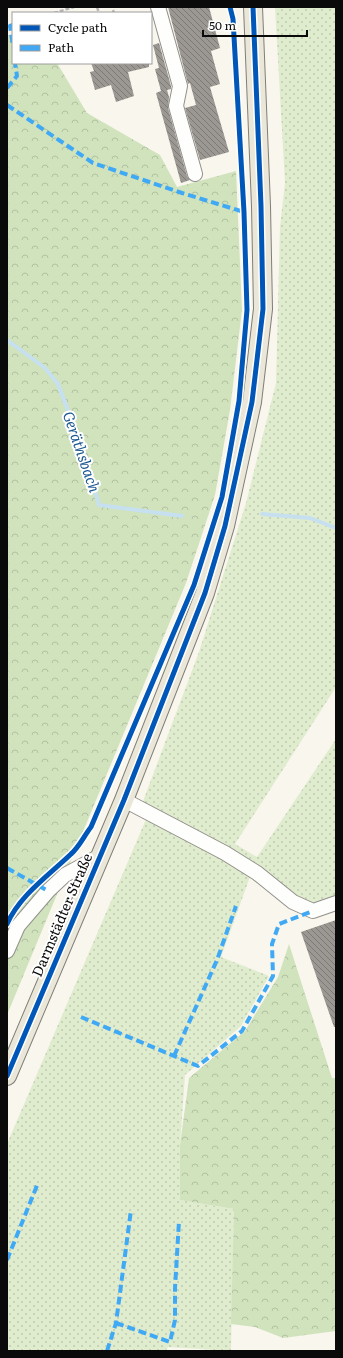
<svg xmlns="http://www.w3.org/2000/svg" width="343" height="1358" viewBox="0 0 343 1358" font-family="Literata,serif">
<defs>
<pattern id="grass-dots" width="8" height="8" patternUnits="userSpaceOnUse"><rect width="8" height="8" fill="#e0ecce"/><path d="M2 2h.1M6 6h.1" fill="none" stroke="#bfc9b0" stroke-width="1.8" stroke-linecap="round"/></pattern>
<pattern id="forest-crowns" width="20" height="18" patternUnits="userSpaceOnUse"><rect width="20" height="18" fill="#d0e3bd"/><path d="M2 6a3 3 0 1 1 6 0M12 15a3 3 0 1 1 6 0" fill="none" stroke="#b1c1a1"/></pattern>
<pattern id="building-back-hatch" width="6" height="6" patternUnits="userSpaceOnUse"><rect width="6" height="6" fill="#9b9893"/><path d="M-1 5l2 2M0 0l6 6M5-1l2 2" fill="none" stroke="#7d7a76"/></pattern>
</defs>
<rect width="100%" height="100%" fill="#f9f6ed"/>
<g fill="url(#grass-dots)">
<path d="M275,7h61v680l-101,157 22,13 79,-118v160l-25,9 -169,-104 57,-152 47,-149 30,-120 4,-156 5,-44z"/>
<path d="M147,817l104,57 -30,83 48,19 -28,50 -56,49 -5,70v55l54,9 -3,142 -63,-4 -2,4h-159v-207z"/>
</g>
<g fill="url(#forest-crowns)">
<path d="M7,35h6v28h44l30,50 73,42 17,32 59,-16 6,139 -12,100 -15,85 -29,88 -179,432z"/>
<path d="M289,944l43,134h4v253l-53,7 -28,-11 -24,-3 3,-115 -54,-9v-55l9,-67 56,-47 33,-54z"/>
</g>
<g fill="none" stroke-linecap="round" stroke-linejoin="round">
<g stroke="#c6e0f0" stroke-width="4">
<path d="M7,340l38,28 13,16 26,70 15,51 83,11"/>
<path d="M262,514l48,4 26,10"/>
</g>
</g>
<g fill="url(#building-back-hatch)">
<path d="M168,7h41l11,41 -9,3 9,33 -10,3 19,65 -29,8 -15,-52 11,-3 -6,-22 -2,1z"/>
<path d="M159,43l12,43v3l-4,1 2,7 -1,11 19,68 3,4 -9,3 -25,-90 5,-2 -6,-22 4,-1 -6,-23z"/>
<path d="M91,63h58v4l-21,5 6,24 -18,6 -5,-17 -16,5 -5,-18 4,-1z"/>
<path d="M336,920v107h-2l-33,-95z"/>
</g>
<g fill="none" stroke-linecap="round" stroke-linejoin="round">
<g stroke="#92908c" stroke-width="16">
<g id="minor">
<path d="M158,7l22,79 -4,20 19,68"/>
<path d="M124,800l101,53 32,20 36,29 20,9 23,-8"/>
<path d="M7,951l11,-25 30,-35 17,-16 35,-19"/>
</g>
</g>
<g stroke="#7f7e7a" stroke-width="20">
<path id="major" d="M7,1076l117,-276 81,-207 20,-67 27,-124 11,-93 -2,-103 -8,-199"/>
</g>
<g stroke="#b7b6b5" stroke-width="2.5" stroke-dasharray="4 2" stroke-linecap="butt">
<path d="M97,7l2,6"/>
<path d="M113,10l1,3"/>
<path d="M54,13l20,-6"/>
</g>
<use href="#minor" stroke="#fefefc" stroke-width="14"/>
<use href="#major" stroke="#eae6d8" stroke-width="18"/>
<g stroke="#3fa9f5" stroke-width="4" stroke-dasharray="8 4" stroke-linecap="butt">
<path d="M13,25l-3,1 3,21"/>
<path d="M7,88l10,-12 -2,-13"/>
<path d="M7,105l86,58 89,30 62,19"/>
<path d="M7,868l41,23"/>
<path d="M81,1017l117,49 44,-35 31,-55 -1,-32 7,-20 34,-13"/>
<path d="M174,1056l43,-96 19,-54"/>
<path d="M7,1260l31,-77"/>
<path d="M116,1323l54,19 5,-22v-32l4,-67"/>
<path d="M107,1351l9,-28 15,-113"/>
</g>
<g stroke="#fff" stroke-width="8">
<g id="cycleway">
<path d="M7,924c13,-29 41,-48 64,-70 8,-7 13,-18 20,-27l103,-242 28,-88 17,-96 8,-91 -3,-98 -11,-193 -3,-12"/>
<path d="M7,1076l117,-276 81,-207 20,-67 27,-124 11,-93 -2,-103 -8,-199"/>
</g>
</g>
<use href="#cycleway" stroke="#0057b8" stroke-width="5"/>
</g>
<g text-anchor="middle" stroke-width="4" stroke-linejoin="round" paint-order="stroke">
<g font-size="14" fill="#0a0a0a" stroke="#fff">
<text transform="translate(62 915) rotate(-67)" y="5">Darmstädter Straße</text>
</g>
<g font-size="15" font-style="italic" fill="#1d5991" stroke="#fff">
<text transform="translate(81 452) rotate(71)" y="5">Geräthsbach</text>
</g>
</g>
<rect width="343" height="1358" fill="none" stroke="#0a0a0a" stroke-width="16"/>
<rect x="12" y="12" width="140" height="52" fill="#ffffff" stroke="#9d9d9d"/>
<rect x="20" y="25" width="20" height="6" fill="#0057b8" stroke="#9d9d9d"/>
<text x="48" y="32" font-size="12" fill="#0a0a0a">Cycle path</text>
<rect x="20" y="45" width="20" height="6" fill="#3fa9f5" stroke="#9d9d9d"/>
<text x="48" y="52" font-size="12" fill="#0a0a0a">Path</text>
<path d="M203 30v6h104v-6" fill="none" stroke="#0a0a0a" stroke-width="2"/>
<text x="209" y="30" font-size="12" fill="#0a0a0a" stroke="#ffffff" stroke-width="3" paint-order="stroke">50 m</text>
</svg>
